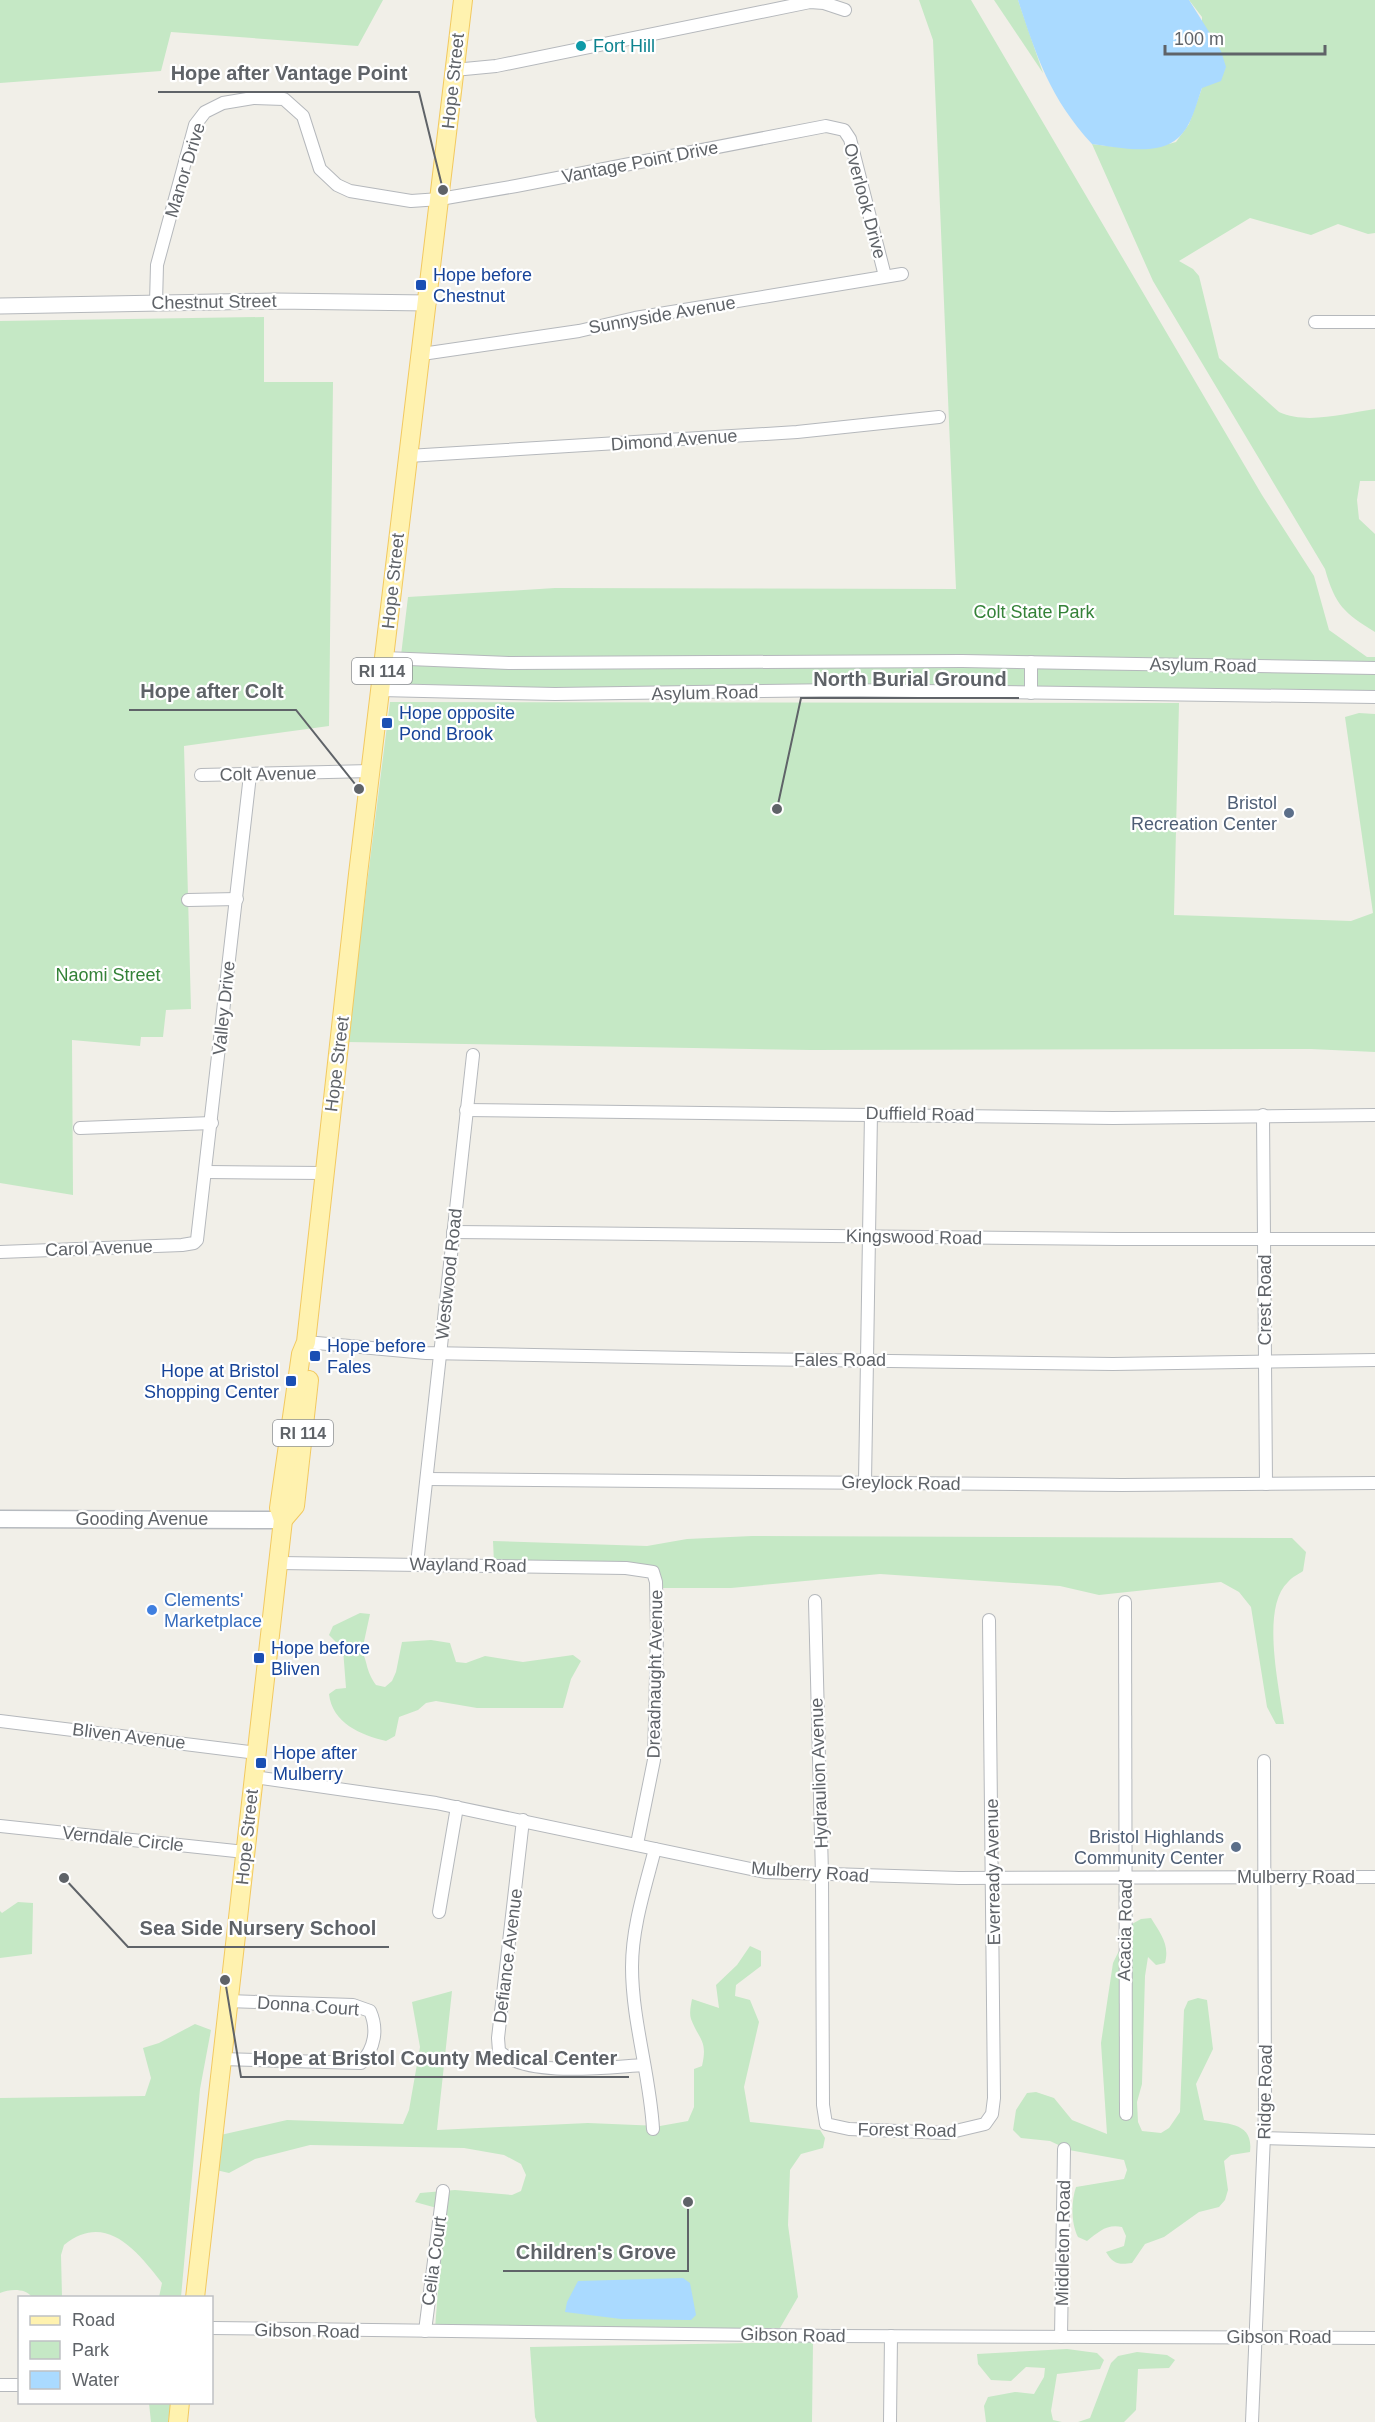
<svg xmlns="http://www.w3.org/2000/svg" width="1375" height="2422" viewBox="0 0 1375 2422" font-family="Helvetica,sans-serif">
<rect width="100%" height="100%" fill="#f1efe8"/>
<g fill="#c5e8c5">
<path d="M0,0h383l-25,46 -187,-14 -10,39 -161,12z"/>
<path d="M919,0h52l291,495 52,81 15,54 38,27h8v35l-534,-2 -445,7 12,-100 147,-9 401,1 -23,-549z"/>
<path d="M994,0h24l25,73z"/>
<path d="M1189,0h186v233l-7,1 -30,-10 -27,11 -61,-17 -71,43 14,8 6,7 20,82 60,54c28,13 67,1 96,-3v72h-15l-3,19 2,19 16,15v98c-31,-19 -40,-27 -50,-63l-172,-288 -61,-137c30,4 55,6 84,-2l13,-18 13,-36v-71z"/>
<path d="M264,317v65h69l-4,344 -145,20 7,263 -25,1 -3,27h-22l-1,9 -68,-6 1,155 -73,-12v-862z"/>
<path d="M390,702l789,1 -5,212 177,6 22,-8 -28,-196 14,-4 16,1v338l-64,-3 -500,1 -464,-8z"/>
<path d="M752,1536l540,2 14,14 -3,19c-4,3 -11,6 -15,11 -28,26 -8,108 -4,142h-8l-9,-17 -16,-100 -12,-15 -18,-10 -122,13 -39,-9 -180,-12 -149,14h-69l-5,-22 -163,-3 -1,-22 154,5 40,-7z"/>
<path d="M360,1613l10,1 -8,37c6,13 4,20 14,34l9,2 7,-6 4,-9 6,-30 29,-2 19,3 6,19 10,1 19,-7 38,6 50,-7 8,6 -10,18 -8,29h-86l-41,-7 -10,2 -8,7 -19,7 -4,19 -9,5c-25,-6 -54,-18 -57,-47l7,-5 10,-1 -3,-39 -14,-14 4,-9z"/>
<path d="M18,1902l15,1 -1,51 -32,4v-47l2,2z"/>
<path d="M1151,1918c9,15 19,26 14,45l-9,2 -8,-8 -3,19 -3,108 -5,18 1,20 4,9 19,2 8,-5 11,-16 4,-102 4,-9 10,-3 9,2 6,49 -17,35 8,36c23,4 50,2 46,32l-19,3 -7,6 4,29 -3,10 -6,7 -20,5 -35,25 -19,7 -13,19c-13,2 -19,1 -26,-11l18,-6 2,-10 -4,-9c-16,-3 -23,5 -35,14l-9,-4c-7,-14 -7,-35 -2,-50l48,-8 3,-9 -3,-10 -55,-10 -19,-9 -29,-3 -8,-8 3,-20 11,-17 9,-1 18,6 18,22 35,14 -6,-91 12,-80 19,-39 9,-5z"/>
<path d="M750,1946l11,5v15l-25,19 -1,11 15,4 9,22 -15,65 6,35 70,8 5,8 -2,10 -22,6 -11,16 -2,55 10,72 -18,31 -345,1 9,-119 -29,-8 5,-9 35,-3 57,5 9,-4 5,-16 -5,-11 -17,-9 -40,-7 -154,-3 -55,14 -26,14 -13,-3v-34l71,-16 116,4 6,-14 11,-63 -8,-45 40,-11 -15,139 151,-7 72,3 28,-5 6,-14v-38l8,-3c6,-26 -3,-26 -11,-47 -2,-6 0,-14 1,-20l27,9 -3,-23 21,-20z"/>
<path d="M195,2024l16,6 -11,59 -19,208h-22l3,-14c-25,-32 -56,-72 -98,-38l-3,10 1,42h-30c-7,-9 -22,-8 -32,-4v-195l145,-2 6,-18 -8,-30 16,-5z"/>
<path d="M813,2342l-1,80h-275l-2,-5 -5,-70z"/>
<path d="M1067,2349l30,4 7,7 -4,9 -43,5 -6,37 2,9 9,2h-76l-2,-16 4,-9 27,-5 19,2 10,-17 1,-9 -19,-1 -15,14 -20,-1 -13,-16 -1,-10z"/>
<path d="M1137,2352l30,3 8,5 -6,8 -31,1 -2,41 -12,12h-46l12,-4 21,-55 7,-7z"/>
<path d="M149,2403h22l-3,19h-17z"/>
</g>
<g fill="#aadaff">
<path d="M1018,0h171l32,51 5,16 -5,14 -19,7c-6,16 -10,38 -24,50 -21,19 -61,9 -86,6 -42,-46 -55,-86 -74,-144z"/>
<path d="M683,2278l7,5 6,32 -5,5 -70,-1 -56,-7 2,-10 11,-21z"/>
</g>
<g fill="none" stroke-linecap="round" stroke-linejoin="round">
<g stroke="#b5b8bc" stroke-width="14">
<g id="minor">
<path d="M454,70l42,-4 314,-64 14,1 21,7"/>
<path d="M156,303l1,-38 38,-140 10,-13 18,-9 30,-5 31,1 19,17 17,53 17,16 13,6 61,10 29,-2 76,-13 310,-60 18,4 6,9 35,137"/>
<path d="M1315,322h60"/>
<path d="M422,354l157,-23 56,-13 267,-44"/>
<path d="M408,456l389,-24 142,-15"/>
<path d="M384,658l125,5 453,-2 413,7"/>
<path d="M1031,662v31"/>
<path d="M380,690l175,4 286,-4 534,7"/>
<path d="M201,775l170,-4"/>
<path d="M188,900l49,-1"/>
<path d="M466,1110l647,8 262,-3"/>
<path d="M1263,1115l3,369"/>
<path d="M80,1128l132,-5"/>
<path d="M207,1172l118,1"/>
<path d="M453,1232l665,7h257"/>
<path d="M0,1252l182,-7 12,-2 3,-3 53,-465"/>
<path d="M306,1342l120,11 317,6 370,5 262,-4"/>
<path d="M427,1479l695,6 253,-2"/>
<path d="M865,1482l6,-369"/>
<path d="M279,1563l347,5 27,4 3,10 1,52 -3,126 -17,84"/>
<path d="M417,1564l56,-509"/>
<path d="M815,1601l7,274 1,230 3,19 23,5 98,4 38,-9 7,-10 2,-16 -5,-478"/>
<path d="M1125,1602l1,512"/>
<path d="M0,1721l257,32"/>
<path d="M254,1777l182,26 329,69 194,6 416,-1"/>
<path d="M523,1820l-25,218 1,13c27,27 109,16 145,14"/>
<path d="M0,1826l245,26"/>
<path d="M439,1912l18,-105"/>
<path d="M221,2059l140,4c14,-15 17,-34 9,-52l-17,-6 -125,-4"/>
<path d="M653,2129c-3,-54 -21,-108 -21,-162 0,-40 13,-79 23,-118"/>
<path d="M1264,2138l111,3"/>
<path d="M212,2328l621,8 542,2"/>
<path d="M425,2331l18,-140"/>
<path d="M1061,2337l3,-188"/>
<path d="M0,2385h20"/>
<path d="M890,2422l1,-86"/>
<path d="M1252,2422l13,-311 -1,-350"/>
</g>
</g>
<g stroke="#b5b8bc" stroke-width="17">
<path id="tertiary" d="M0,306l275,-5 153,2"/>
</g>
<g stroke="#b6babf" stroke-width="19">
<path id="secondary" d="M0,1519l283,1"/>
</g>
<g stroke="#f2c960" stroke-width="20">
<g id="primary">
<path d="M283,1520l12,-14 14,-126"/>
<path d="M195,2298l88,-778 -4,-12 22,-154 5,-12 52,-468 105,-874"/>
<path d="M178,2422l2,-20"/>
</g>
</g>
<use href="#minor" stroke="#fff" stroke-width="12"/>
<use href="#tertiary" stroke="#fff" stroke-width="15"/>
<use href="#secondary" stroke="#fff" stroke-width="16"/>
<use href="#primary" stroke="#fff2af" stroke-width="18"/>
</g>
<circle fill="#0f9aa8" stroke="#fff" stroke-width="2" cx="581" cy="46" r="6"/>
<g fill="#1a4fb4" stroke="#fff" stroke-width="2">
<rect x="415" y="279" width="12" height="12" rx="3"/>
<rect x="381" y="717" width="12" height="12" rx="3"/>
<rect x="309" y="1350" width="12" height="12" rx="3"/>
<rect x="285" y="1375" width="12" height="12" rx="3"/>
<rect x="253" y="1652" width="12" height="12" rx="3"/>
<rect x="255" y="1757" width="12" height="12" rx="3"/>
</g>
<g fill="#5c6f8a" stroke="#fff" stroke-width="2">
<circle cx="1289" cy="813" r="6"/>
<circle cx="1236" cy="1847" r="6"/>
</g>
<circle fill="#3f7fe0" stroke="#fff" stroke-width="2" cx="152" cy="1610" r="6"/>
<g text-anchor="middle" stroke-width="4.5" stroke-linejoin="round" paint-order="stroke">
<g fill="#fff" stroke="#8f9295" stroke-width="1.5">
<rect x="352" y="658" width="60" height="26" rx="4.5"/>
<rect x="273" y="1420" width="60" height="26" rx="4.5"/>
</g>
<g font-size="16" font-weight="bold" fill="#5f6368">
<text x="382" y="677">RI 114</text>
<text x="303" y="1439">RI 114</text>
</g>
<g font-size="18" fill="#0d838f" stroke="#fff" text-anchor="start">
<text x="593" y="52">Fort Hill</text>
</g>
<g font-size="18" fill="#5f6368" stroke="#fff">
<text transform="translate(453 81) rotate(-84)" y="6">Hope Street</text>
<text transform="translate(640 162) rotate(-11)" y="6">Vantage Point Drive</text>
<text transform="translate(185 170) rotate(-73)" y="6">Manor Drive</text>
<text transform="translate(865 201) rotate(75)" y="6">Overlook Drive</text>
<text transform="translate(214 302) rotate(-1)" y="6">Chestnut Street</text>
<text transform="translate(662 315) rotate(-10)" y="6">Sunnyside Avenue</text>
<text transform="translate(674 440) rotate(-4)" y="6">Dimond Avenue</text>
<text transform="translate(393 581) rotate(-84)" y="6">Hope Street</text>
<text transform="translate(1203 665) rotate(1)" y="6">Asylum Road</text>
<text transform="translate(705 693) rotate(-1)" y="6">Asylum Road</text>
<text transform="translate(268 774) rotate(-1)" y="6">Colt Avenue</text>
<text transform="translate(224 1008) rotate(-84)" y="6">Valley Drive</text>
<text transform="translate(337 1064) rotate(-83)" y="6">Hope Street</text>
<text transform="translate(920 1114) rotate(1)" y="6">Duffield Road</text>
<text transform="translate(914 1237) rotate(1)" y="6">Kingswood Road</text>
<text transform="translate(99 1248) rotate(-2)" y="6">Carol Avenue</text>
<text transform="translate(449 1274) rotate(-84)" y="6">Westwood Road</text>
<text transform="translate(1265 1300) rotate(-90)" y="6">Crest Road</text>
<text x="840" y="1366">Fales Road</text>
<text transform="translate(901 1483) rotate(1)" y="6">Greylock Road</text>
<text x="142" y="1525">Gooding Avenue</text>
<text transform="translate(468 1565) rotate(1)" y="6">Wayland Road</text>
<text transform="translate(655 1674) rotate(-89)" y="6">Dreadnaught Avenue</text>
<text transform="translate(129 1736) rotate(7)" y="6">Bliven Avenue</text>
<text transform="translate(819 1773) rotate(-92)" y="6">Hydraulion Avenue</text>
<text transform="translate(247 1837) rotate(-84)" y="6">Hope Street</text>
<text transform="translate(123 1839) rotate(6)" y="6">Verndale Circle</text>
<text transform="translate(810 1872) rotate(4)" y="6">Mulberry Road</text>
<text transform="translate(993 1872) rotate(-91)" y="6">Everready Avenue</text>
<text x="1296" y="1883">Mulberry Road</text>
<text transform="translate(1125 1930) rotate(-89)" y="6">Acacia Road</text>
<text transform="translate(508 1956) rotate(-83)" y="6">Defiance Avenue</text>
<text transform="translate(308 2006) rotate(4)" y="6">Donna Court</text>
<text transform="translate(1265 2092) rotate(-89)" y="6">Ridge Road</text>
<text transform="translate(907 2130) rotate(1)" y="6">Forest Road</text>
<text transform="translate(1063 2243) rotate(-89)" y="6">Middleton Road</text>
<text transform="translate(434 2261) rotate(-82)" y="6">Celia Court</text>
<text transform="translate(307 2331) rotate(1)" y="6">Gibson Road</text>
<text transform="translate(793 2335) rotate(1)" y="6">Gibson Road</text>
<text x="1279" y="2343">Gibson Road</text>
</g>
<g font-size="18" fill="#164399" stroke="#fff" text-anchor="start">
<text x="433" y="281">Hope before<tspan x="433" dy="21">Chestnut</tspan></text>
<text x="399" y="719">Hope opposite<tspan x="399" dy="21">Pond Brook</tspan></text>
<text x="327" y="1352">Hope before<tspan x="327" dy="21">Fales</tspan></text>
<text x="279" y="1377" text-anchor="end">Hope at Bristol<tspan x="279" dy="21">Shopping Center</tspan></text>
<text x="271" y="1654">Hope before<tspan x="271" dy="21">Bliven</tspan></text>
<text x="273" y="1759">Hope after<tspan x="273" dy="21">Mulberry</tspan></text>
</g>
<g font-size="18" fill="#348238" stroke="#fff">
<text x="1034" y="618">Colt State Park</text>
<text x="108" y="981">Naomi Street</text>
</g>
<g font-size="18" fill="#4e5e75" stroke="#fff" text-anchor="end">
<text x="1277" y="809">Bristol<tspan x="1277" dy="21">Recreation Center</tspan></text>
<text x="1224" y="1843">Bristol Highlands<tspan x="1224" dy="21">Community Center</tspan></text>
</g>
<g font-size="18" fill="#366cbe" stroke="#fff" text-anchor="start">
<text x="164" y="1606">Clements'<tspan x="164" dy="21">Marketplace</tspan></text>
</g>
</g>
<path fill="none" stroke="#5f6368" stroke-width="2" d="M443 190L419 92H158M777 809L801 698H1019M359 789L296 710H129M64 1878L128 1947H389M225 1980L241 2077H629M688 2202L688 2271H503"/>
<g fill="#5f6368" stroke="#fff" stroke-width="2">
<circle cx="443" cy="190" r="6"/>
<circle cx="777" cy="809" r="6"/>
<circle cx="359" cy="789" r="6"/>
<circle cx="64" cy="1878" r="6"/>
<circle cx="225" cy="1980" r="6"/>
<circle cx="688" cy="2202" r="6"/>
</g>
<g font-size="20" text-anchor="middle" font-weight="bold" fill="#5f6368" stroke="#fff" stroke-width="4.5" stroke-linejoin="round" paint-order="stroke">
<text x="289" y="80">Hope after Vantage Point</text>
<text x="910" y="686">North Burial Ground</text>
<text x="212" y="698">Hope after Colt</text>
<text x="258" y="1935">Sea Side Nursery School</text>
<text x="435" y="2065">Hope at Bristol County Medical Center</text>
<text x="596" y="2259">Children's Grove</text>
</g>
<rect x="18" y="2296" width="195" height="108" fill="#ffffff" stroke="#bfc1c3" stroke-width="1.5"/>
<rect x="30" y="2316" width="30" height="9" fill="#fff2af" stroke="#bfc1c3" stroke-width="1.5"/>
<text x="72" y="2326" font-size="18" fill="#5f6368">Road</text>
<rect x="30" y="2341" width="30" height="18" fill="#c5e8c5" stroke="#bfc1c3" stroke-width="1.5"/>
<text x="72" y="2356" font-size="18" fill="#5f6368">Park</text>
<rect x="30" y="2371" width="30" height="18" fill="#aadaff" stroke="#bfc1c3" stroke-width="1.5"/>
<text x="72" y="2386" font-size="18" fill="#5f6368">Water</text>
<path d="M1165 45v9h160v-9" fill="none" stroke="#5f6368" stroke-width="3"/>
<text x="1174" y="45" font-size="18" fill="#5f6368" stroke="#ffffff" stroke-width="4.5" paint-order="stroke">100 m</text>
</svg>
